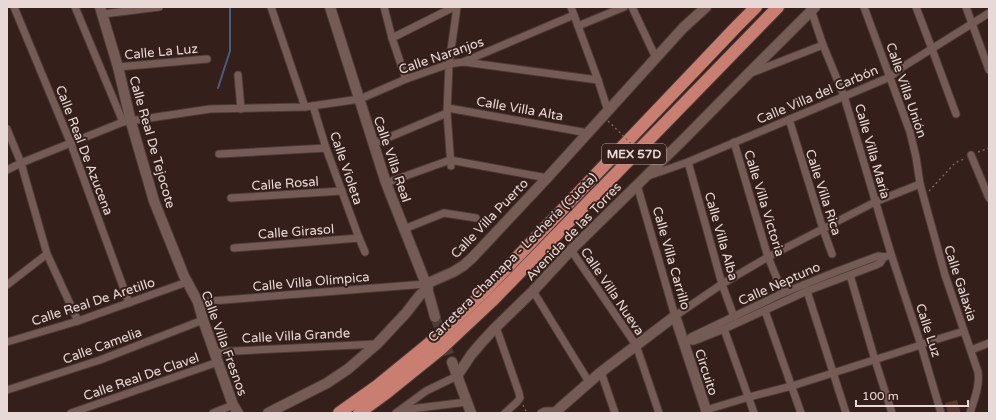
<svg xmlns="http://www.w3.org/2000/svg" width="996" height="420" viewBox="0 0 996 420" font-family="'Varela Round',sans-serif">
<rect width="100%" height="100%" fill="#351f1a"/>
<path fill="#5d3830" d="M957,400l4,13h-13l-3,-10z"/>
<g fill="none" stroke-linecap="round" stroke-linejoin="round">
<path stroke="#465e7d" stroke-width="2" d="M218,88l12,-37v-44"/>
<path stroke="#503b36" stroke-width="10" stroke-dasharray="10 5" stroke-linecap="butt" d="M435,317l17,45"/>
<g stroke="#4d3a37" stroke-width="9">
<g id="street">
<path d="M14,7l57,137 58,159"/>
<path d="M75,7l48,115"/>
<path d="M271,7l34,100"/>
<path d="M384,7l8,31 14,41"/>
<path d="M571,7l27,73 10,31"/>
<path d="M632,7l24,51"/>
<path d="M864,7l46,125 6,25 4,27 25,91 33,97c2,14 -4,28 -8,41"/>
<path d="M916,7l16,42 24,65"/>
<path d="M966,7l23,63"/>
<path d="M811,10l12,35 21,51 48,161 29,88 20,68"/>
<path d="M103,14l56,-7"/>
<path d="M578,26l46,-19"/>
<path d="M392,38l62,-31"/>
<path d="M464,62l134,18"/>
<path d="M118,67l89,-8"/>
<path d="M751,73l72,-28"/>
<path d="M238,75l3,34"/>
<path d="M313,106l13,42 33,90 6,14"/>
<path d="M448,108l140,25"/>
<path d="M789,119l34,110 9,25"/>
<path d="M7,129l14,34 26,91 31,67"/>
<path d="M734,142l34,115 15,36"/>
<path d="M373,144l74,-31"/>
<path d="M219,154l107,-6"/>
<path d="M971,155l18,43"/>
<path d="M688,162l34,122 12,33"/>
<path d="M451,166l-4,-53 2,-49 8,-57"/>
<path d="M7,170l14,-7 102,-41 87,-13 95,-2 55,-8 46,-20 43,-15 14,-2 111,-47"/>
<path d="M648,176l40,-14 202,-85 11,-9 88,-55"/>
<path d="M386,183l64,-23 97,18"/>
<path d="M637,185l38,131 47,-32 46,-27 107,-55 45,-18"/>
<path d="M231,198l111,-7"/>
<path d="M404,229l40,-16 32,5"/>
<path d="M234,248l125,-10"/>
<path d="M571,250l65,95 23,68"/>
<path d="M850,275l25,85 17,53"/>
<path d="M7,285l40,-31"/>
<path d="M533,291l56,91"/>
<path d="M807,291l39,122"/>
<path d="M198,302l228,-18"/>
<path d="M765,311l36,102"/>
<path d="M496,327l23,66 1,5 -3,4 -12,11"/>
<path d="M724,329l30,84"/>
<path d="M688,341h6l30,-12 83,-38 69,-26 4,-2 4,-6"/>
<path d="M7,342l71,-21 109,-39"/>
<path d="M925,343l39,-12"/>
<path d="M684,344l4,-3 3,-4 92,-44 55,-22 40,-15 6,1 7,-2"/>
<path d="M971,350l18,-7"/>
<path d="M215,352l162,-8"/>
<path d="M601,372l14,41"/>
<path d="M7,390l93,-30 103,-40"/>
<path d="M402,410l65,-8"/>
<path d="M706,410l43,-13 43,-11 129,-41"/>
<path d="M71,413l147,-51"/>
<path d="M213,413l20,-8"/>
<path d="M396,413l30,-22 31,-15"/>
<path d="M541,413l4,-2h11"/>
</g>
</g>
<g stroke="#4d3a37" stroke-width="12">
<g id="secondary">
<path d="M100,7l18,60 13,55 23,79 30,75 14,26 5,18 30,85 5,8"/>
<path d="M330,7l56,176 40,101 9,33"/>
<path d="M426,284l27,-12 10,-6 9,-8 75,-80 136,-150 23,-21"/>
<path d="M452,362l19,51"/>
<path d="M457,376l14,-21 11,-13 14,-15 37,-36 38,-41 114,-112 62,-63 68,-68"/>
<path d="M268,413l59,-30 21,-14 29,-25 29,-31 14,-18 8,-7"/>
<path d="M555,413l6,-6 40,-35 74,-56 32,97"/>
</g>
</g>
<g stroke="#4d3a37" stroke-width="14">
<g id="highway">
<path d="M339,413l38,-27 60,-49 46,-44 255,-268 18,-18"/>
<path d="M359,413l26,-19 57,-46 50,-47 286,-294"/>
</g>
</g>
<g stroke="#77635e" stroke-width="1.5" stroke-dasharray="2 3" stroke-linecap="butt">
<path d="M978,152l11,-4"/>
<path d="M929,191l26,-28 11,-5"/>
<path d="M523,405l4,8"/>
</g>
<use href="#street" stroke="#755b55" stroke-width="7"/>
<use href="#secondary" stroke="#755b55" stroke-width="10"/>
<use href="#highway" stroke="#c87f71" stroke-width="12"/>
<path stroke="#77635e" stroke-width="1.5" stroke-dasharray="2 3" stroke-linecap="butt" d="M608,121l42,41"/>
</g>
<g text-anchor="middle" stroke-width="4" stroke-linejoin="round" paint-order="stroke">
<rect fill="#351f1a" stroke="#b3a19e" stroke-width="1" x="602" y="144" width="64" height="20" rx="3"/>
<g font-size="12" font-weight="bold" fill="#e9d9d6">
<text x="634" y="158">MEX 57D</text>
</g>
<g font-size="13" fill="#e9d9d6" stroke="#351f1a">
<text transform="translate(161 51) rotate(-5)" y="5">Calle La Luz</text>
<text transform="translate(441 55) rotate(-19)" y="5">Calle Naranjos</text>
<text transform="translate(907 90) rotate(71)" y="5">Calle Villa Unión</text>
<text transform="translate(817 94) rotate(-23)" y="5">Calle Villa del Carbón</text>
<text transform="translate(520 108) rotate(10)" y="5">Calle Villa Alta</text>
<text transform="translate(153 142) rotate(74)" y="5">Calle Real De Tejocote</text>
<text transform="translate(85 150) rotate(69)" y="5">Calle Real De Azucena</text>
<text transform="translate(873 151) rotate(74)" y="5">Calle Villa María</text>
<text transform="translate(393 159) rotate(71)" y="5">Calle Villa Real</text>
<text transform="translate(347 168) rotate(71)" y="5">Calle Violeta</text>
<text transform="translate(285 183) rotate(-4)" y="5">Calle Rosal</text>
<text transform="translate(824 192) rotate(72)" y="5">Calle Villa Rica</text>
<text transform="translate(765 203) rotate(73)" y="5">Calle Villa Victoria</text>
<text transform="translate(489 218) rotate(-46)" y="5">Calle Villa Puerto</text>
<text transform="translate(296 231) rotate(-4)" y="5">Calle Girasol</text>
<text transform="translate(573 231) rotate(-46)" y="5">Avenida de las Torres</text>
<text transform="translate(722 236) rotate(74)" y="5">Calle Villa Alba</text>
<text transform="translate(512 257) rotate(-45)" y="5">Carretera Chamapa - Lechería (Cuota)</text>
<text transform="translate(672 258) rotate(74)" y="5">Calle Villa Carrillo</text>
<text transform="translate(311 281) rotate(-5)" y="5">Calle Villa Olímpica</text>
<text transform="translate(779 283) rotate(-24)" y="5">Calle Neptuno</text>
<text transform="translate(961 283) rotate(72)" y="5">Calle Galaxia</text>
<text transform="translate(613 291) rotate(56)" y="5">Calle Villa Nueva</text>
<text transform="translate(93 301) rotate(-18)" y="5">Calle Real De Aretillo</text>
<text transform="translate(929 330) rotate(72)" y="5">Calle Luz</text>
<text transform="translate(296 335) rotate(-3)" y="5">Calle Villa Grande</text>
<text transform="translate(225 343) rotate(70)" y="5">Calle Villa Fresnos</text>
<text transform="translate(102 345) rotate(-20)" y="5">Calle Camelia</text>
<text transform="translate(707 372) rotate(72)" y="5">Circuito</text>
<text transform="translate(141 376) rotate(-19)" y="5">Calle Real De Clavel</text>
</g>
</g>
<rect width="996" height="420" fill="none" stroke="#e9d9d6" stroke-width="16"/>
<path d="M856 400v6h112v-6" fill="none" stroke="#e9d9d6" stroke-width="2"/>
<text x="862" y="400" font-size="12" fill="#e9d9d6" stroke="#351f1a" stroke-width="3" paint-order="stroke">100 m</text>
</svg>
